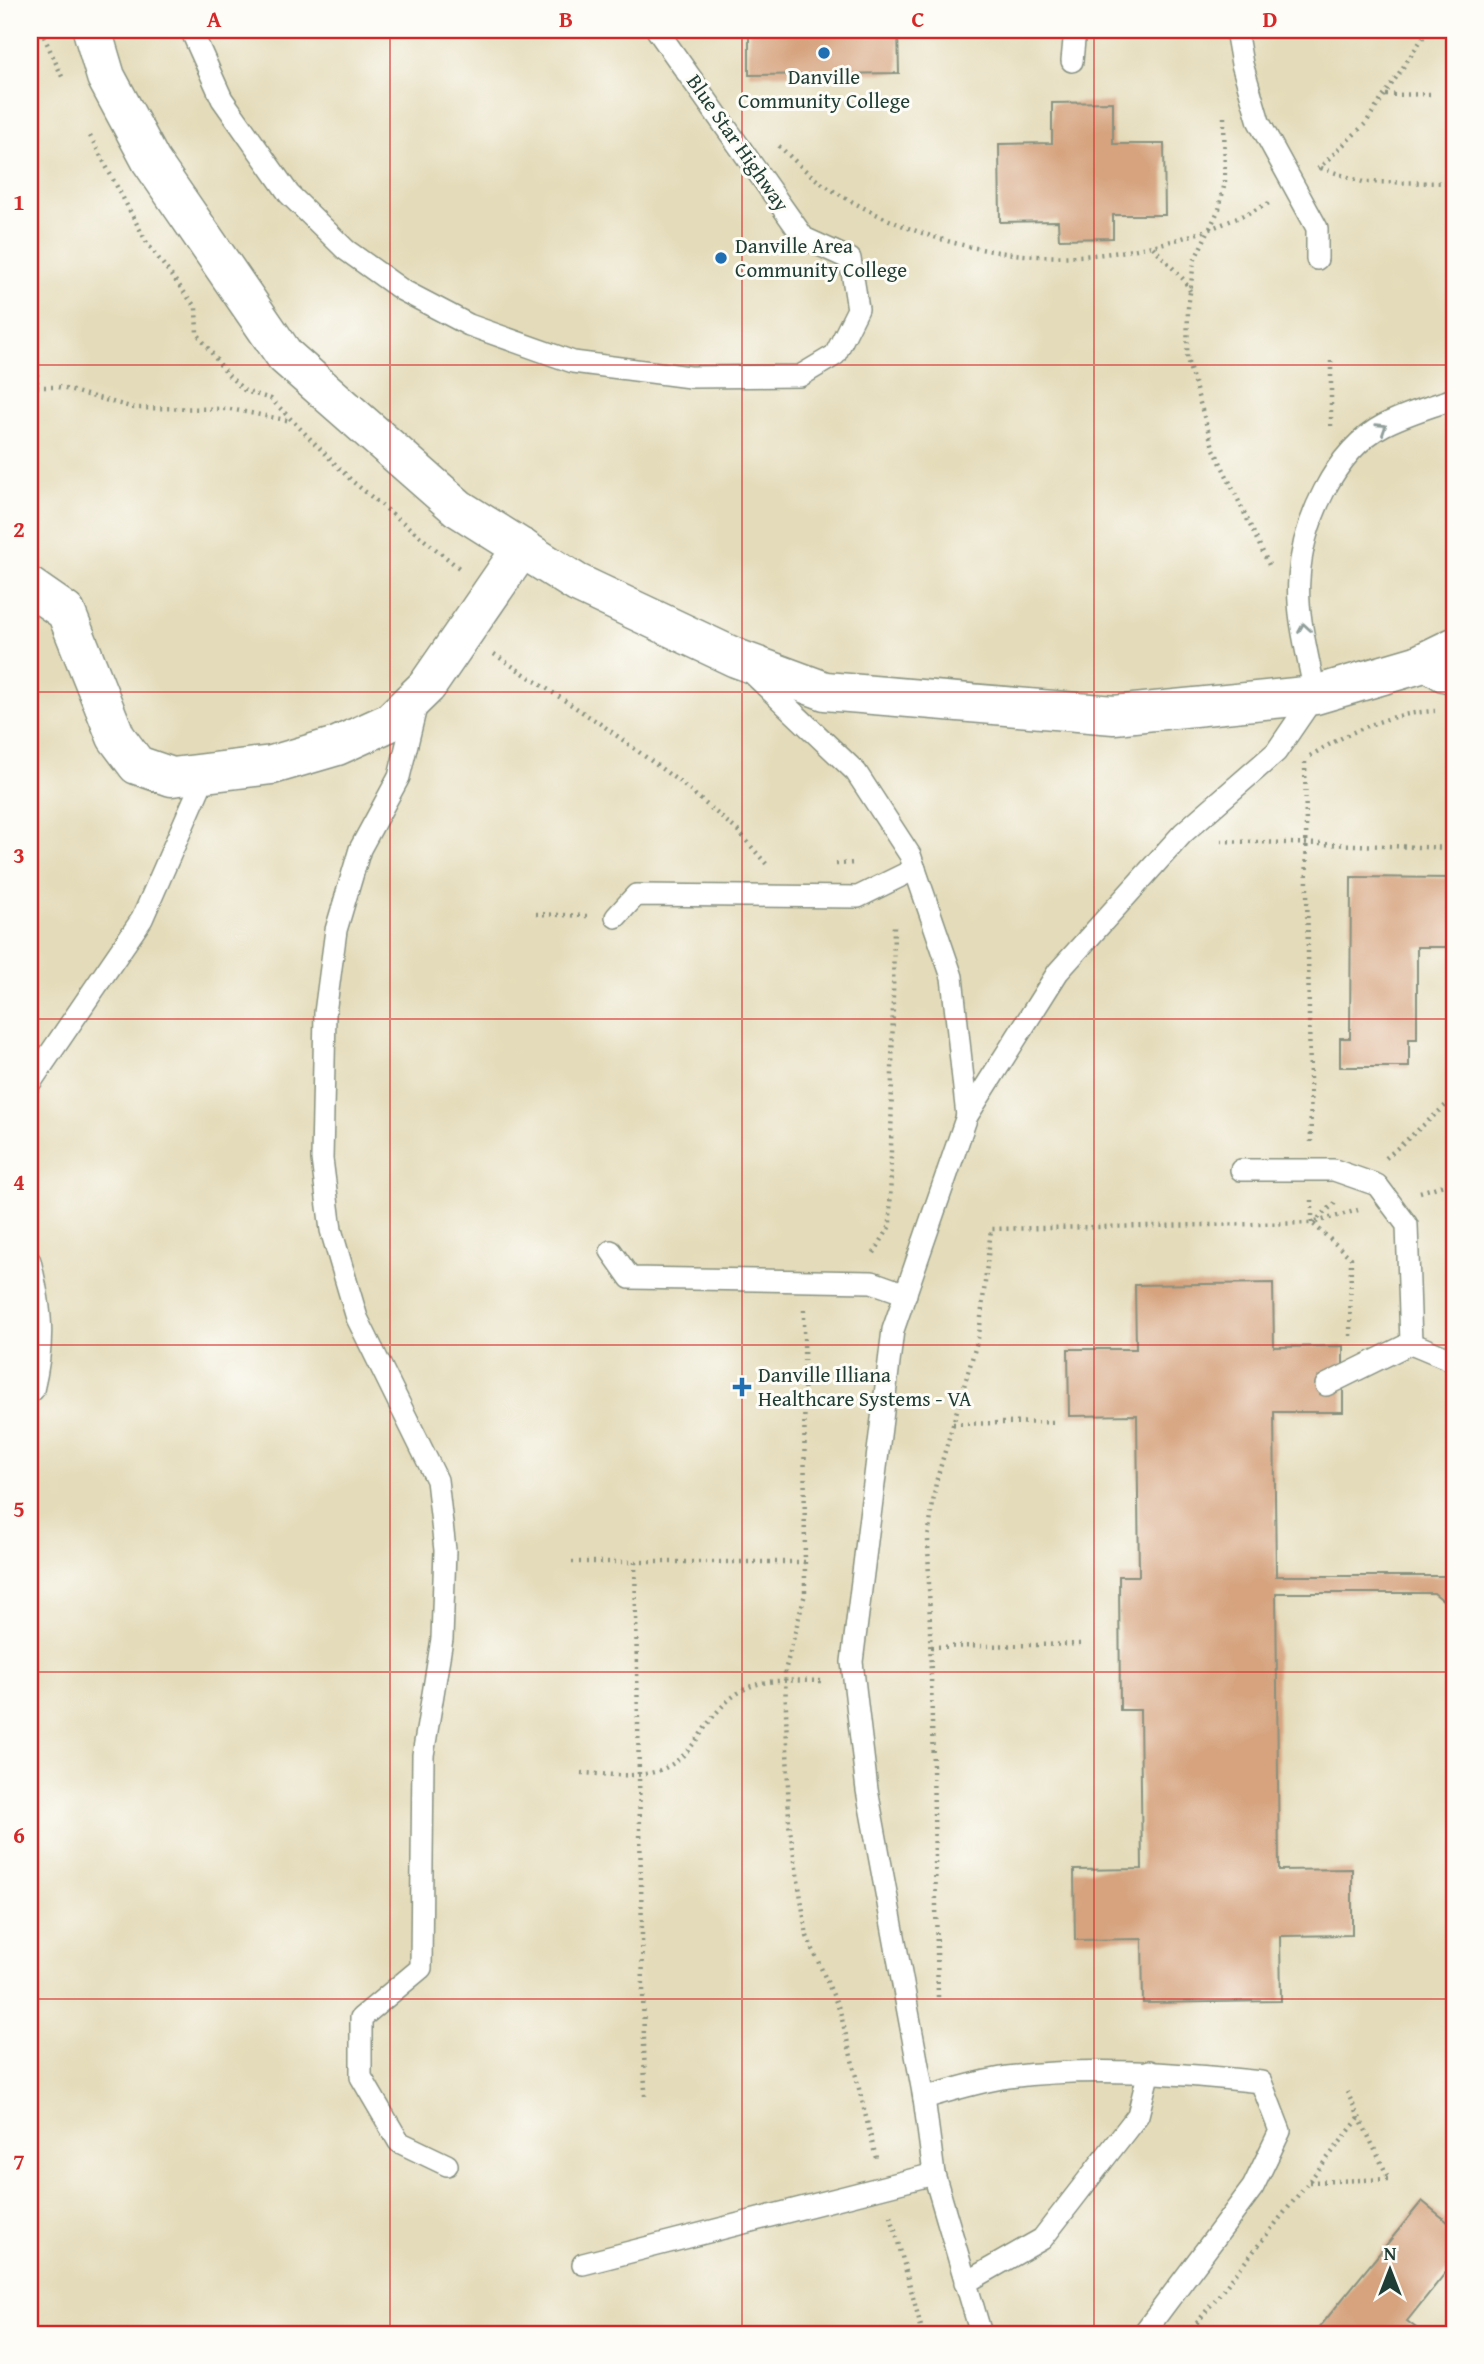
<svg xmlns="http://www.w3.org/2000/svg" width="1484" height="2364" viewBox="0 0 1484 2364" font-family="'Gentium Book Plus',serif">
<rect width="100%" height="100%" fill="#fdfcf7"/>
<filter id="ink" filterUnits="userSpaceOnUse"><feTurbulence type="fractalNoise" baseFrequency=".0143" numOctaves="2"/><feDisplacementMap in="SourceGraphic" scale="14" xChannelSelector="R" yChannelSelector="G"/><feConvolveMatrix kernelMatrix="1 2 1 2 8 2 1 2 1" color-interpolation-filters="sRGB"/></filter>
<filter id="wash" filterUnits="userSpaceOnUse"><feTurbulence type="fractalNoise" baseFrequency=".00686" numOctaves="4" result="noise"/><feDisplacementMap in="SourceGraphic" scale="28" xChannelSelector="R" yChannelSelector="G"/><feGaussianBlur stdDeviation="1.57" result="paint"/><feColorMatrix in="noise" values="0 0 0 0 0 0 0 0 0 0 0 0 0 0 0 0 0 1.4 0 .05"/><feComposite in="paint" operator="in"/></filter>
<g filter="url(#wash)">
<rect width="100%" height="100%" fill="#f1e6cc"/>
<rect fill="#e4dbba" x="30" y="30" width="1424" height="2304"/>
<g id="blocks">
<g fill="#d6a37e">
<path d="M749,30h149l1,43 -150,2z"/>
<path d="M1113,102v42h51l1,71h-52v23l-54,1 -1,-18 -58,1 -1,-78 53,-1v-40z"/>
<path d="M1351,877l103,1v69h-37v92h-8v28h-69v-29h10z"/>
<path d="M1273,1283l1,64 69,-1v66h-69l2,164h170l8,6v27l-20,-16h-158l3,277 73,-1v66l-72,1 1,65 -138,2 -1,-64 -67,1 -1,-70 68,-1 -2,-159h-20l-1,-134h20l-2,-161 -68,1 -1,-67h68l-1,-64z"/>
<path d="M1422,2201l32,26v35l-47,59 17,13h-110z"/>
</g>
</g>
</g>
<g filter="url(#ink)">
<use href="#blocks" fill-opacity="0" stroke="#889280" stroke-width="2"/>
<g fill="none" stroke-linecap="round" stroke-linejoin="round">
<g stroke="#889280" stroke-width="24">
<g id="lane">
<path d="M191,30l31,69 67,95 57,56 56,40 67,35 104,37 117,15 110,-1 35,-21 23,-46 -8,-50 -46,-21 -147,-208"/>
<path d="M1236,30l6,34 17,58 58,106v31"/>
<path d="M1072,61l3,-31"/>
<path d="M1417,665l24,15 13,3"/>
<path d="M752,673l104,99 54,83 42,122 15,139"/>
<path d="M417,703l-18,74 -39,72 -24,81 -11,83 -3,146 9,71 26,88 80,162 8,70 -3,89 -19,116 -2,213 -60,50v59l38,65 48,23"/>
<path d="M616,917l20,-22 222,2 57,-28"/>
<path d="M30,1083l112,-164 64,-146"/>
<path d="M1241,1170h93l43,15 30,40 4,118"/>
<path d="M611,1251l19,27 242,4 34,12"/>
<path d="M30,1261c12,50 15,79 3,129l-3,2"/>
<path d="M1326,1385l85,-42 43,18"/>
<path d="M924,2098c27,-8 56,-17 84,-21 85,-11 168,-4 253,5l19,49 -27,56 -110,147"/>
<path d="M583,2264l351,-90"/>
<path d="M965,2283l77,-44 96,-124 11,-44"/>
<path d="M981,2334l-47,-160 -10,-76 -57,-308 -15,-128 41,-332 74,-214 91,-144 125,-139 93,-81 39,-57c-6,-37 -19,-79 -16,-116 3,-55 35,-128 85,-154 22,-11 47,-19 70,-26"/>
</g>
</g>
<g stroke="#889280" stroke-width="41">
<g id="street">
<path d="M92,30l14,47 45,84 134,195 173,152 119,75 159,75 89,33 289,24 201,-20 102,-30 37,-18"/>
<path d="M30,587l36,25 50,125 21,28 35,12 100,-12 65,-19 53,-24 37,-36 95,-138"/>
</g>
</g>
<g stroke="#889280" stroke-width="4.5" stroke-dasharray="2 5" stroke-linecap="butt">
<path d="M41,30l23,51"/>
<path d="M1386,95l46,-1"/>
<path d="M1224,117l1,65 -6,27 -25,52 -6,47 -1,51 26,88 56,118"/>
<path d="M90,136l57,107 49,65 1,25 30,41 18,17 26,8 81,82 107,87"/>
<path d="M779,146c16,15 34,33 53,44 141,86 293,87 439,12"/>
<path d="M1321,168l42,14 91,1"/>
<path d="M1318,169l47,-45 63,-94"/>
<path d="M1153,247l31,33 6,11"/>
<path d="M30,257l6,7 1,123"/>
<path d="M1331,361v67"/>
<path d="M30,387h28l76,21 96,1 61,12"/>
<path d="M494,654l111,73 76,56 57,48 30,35"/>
<path d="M1310,756c39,-24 78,-43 125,-45"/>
<path d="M1305,762l6,380"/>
<path d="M1221,841l233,7"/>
<path d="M836,864l19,-1"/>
<path d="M536,914l51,2"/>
<path d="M1386,1158l68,-60"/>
<path d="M1420,1192l34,-10"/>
<path d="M1312,1200v23"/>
<path d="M1316,1222l42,-12"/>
<path d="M1313,1223l22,-20"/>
<path d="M874,1253l16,-27 4,-304"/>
<path d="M804,1310l1,284 -20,77 4,153 18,112 33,75 36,147"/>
<path d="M953,1424l100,-2"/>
<path d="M572,1562h234"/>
<path d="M635,1562l10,534"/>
<path d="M931,1647l152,-3"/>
<path d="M582,1773c26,1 61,7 85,-6 16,-8 27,-23 37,-38 37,-53 60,-49 120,-48"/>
<path d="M938,1997l-10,-459 8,-56 43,-147 12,-106 321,-6 39,35 -1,82"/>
<path d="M1309,2182l80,-3 -42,-87"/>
<path d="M891,2216l32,118"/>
<path d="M1188,2334l172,-217"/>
</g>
<use href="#lane" stroke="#fff" stroke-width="21"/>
<use href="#street" stroke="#fff" stroke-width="38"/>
</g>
<defs><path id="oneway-chevron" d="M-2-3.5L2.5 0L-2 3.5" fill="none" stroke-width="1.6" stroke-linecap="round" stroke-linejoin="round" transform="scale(1.75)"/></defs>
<g stroke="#8f9e9a">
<use href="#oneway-chevron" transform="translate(1382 428) rotate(-33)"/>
<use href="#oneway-chevron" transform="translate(1304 628) rotate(-99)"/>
</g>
</g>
<path fill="none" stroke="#d62828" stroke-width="2" stroke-opacity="0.55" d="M390,30v2304M742,30v2304M1094,30v2304M30,365h1424M30,692h1424M30,1019h1424M30,1345h1424M30,1672h1424M30,1999h1424"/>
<g fill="#1f6fb2" stroke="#fdfcf7" stroke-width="2.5">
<circle cx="824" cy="53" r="7"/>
<circle cx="721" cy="258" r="7"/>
<path d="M738.5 1376.5h7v7h7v7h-7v7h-7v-7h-7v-7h7z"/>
</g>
<g text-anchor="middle" stroke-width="6" stroke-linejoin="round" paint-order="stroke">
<g font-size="21" fill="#1f3d34" stroke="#fdfcf7" text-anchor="start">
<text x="824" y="84" text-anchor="middle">Danville<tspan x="824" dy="24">Community College</tspan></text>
<text x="735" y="253">Danville Area<tspan x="735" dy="24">Community College</tspan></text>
<text x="758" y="1382">Danville Illiana<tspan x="758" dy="24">Healthcare Systems - VA</tspan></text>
</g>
<g font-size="21" fill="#1f3d34" stroke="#fdfcf7">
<text transform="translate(738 143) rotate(55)" y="7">Blue Star Highway</text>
</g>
</g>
<rect width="1484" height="2364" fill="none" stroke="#fdfcf7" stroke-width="77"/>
<g transform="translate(1390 2270)" stroke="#fdfcf7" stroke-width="5" paint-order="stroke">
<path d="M0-5L12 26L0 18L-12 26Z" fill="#1f3d34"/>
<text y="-10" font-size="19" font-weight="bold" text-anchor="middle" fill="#1f3d34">N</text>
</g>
<rect x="38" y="38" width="1408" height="2288" fill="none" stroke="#d62828" stroke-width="2.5"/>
<g font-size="23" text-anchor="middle" font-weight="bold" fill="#d62828">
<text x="214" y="27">A</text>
<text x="566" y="27">B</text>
<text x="918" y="27">C</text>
<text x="1270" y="27">D</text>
<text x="19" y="210">1</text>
<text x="19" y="537">2</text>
<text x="19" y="863">3</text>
<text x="19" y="1190">4</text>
<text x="19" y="1517">5</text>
<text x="19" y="1843">6</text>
<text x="19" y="2170">7</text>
</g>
</svg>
